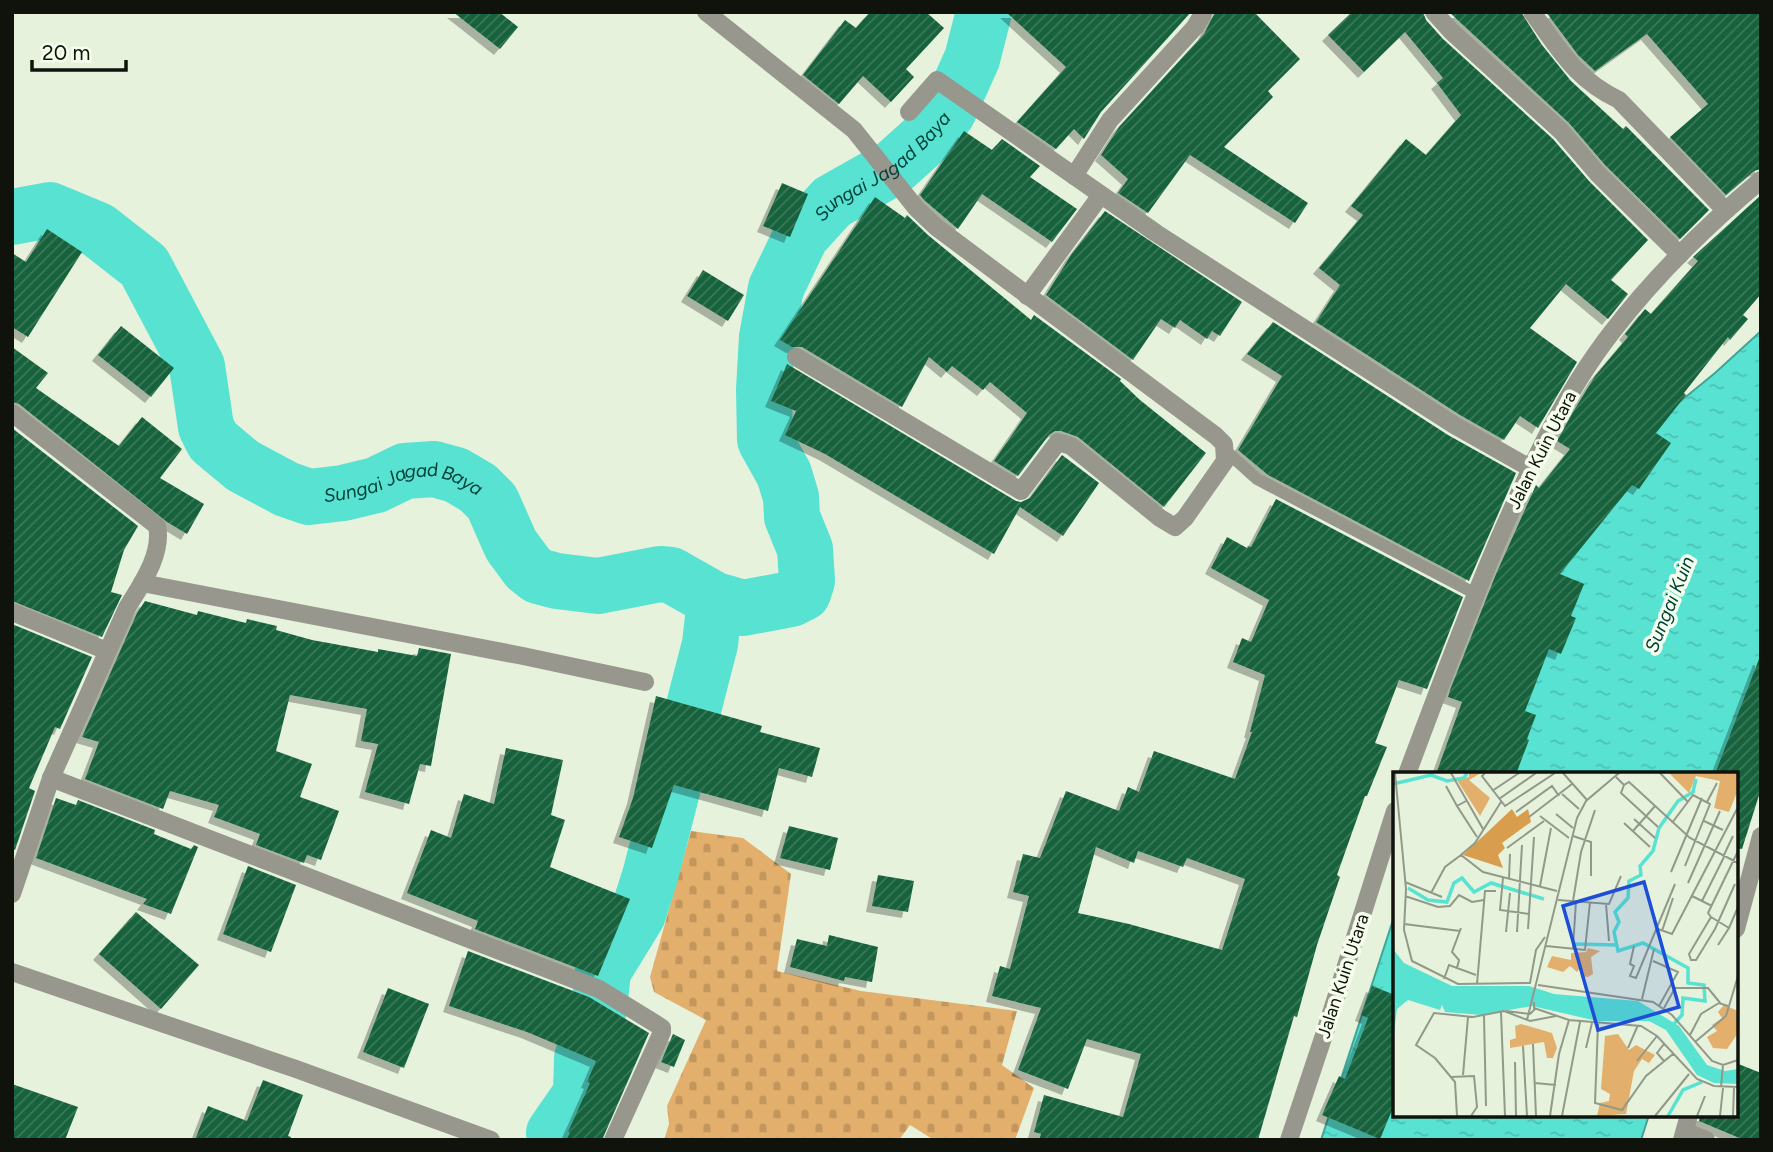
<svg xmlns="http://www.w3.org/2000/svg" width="1773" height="1152" viewBox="0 0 1773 1152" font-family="Figtree,sans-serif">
<defs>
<pattern id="cemetery-stones" width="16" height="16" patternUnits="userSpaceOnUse" patternTransform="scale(1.75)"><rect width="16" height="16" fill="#e3af6c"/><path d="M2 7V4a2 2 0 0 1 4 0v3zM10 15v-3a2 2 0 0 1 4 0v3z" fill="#c2965c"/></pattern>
<pattern id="water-ripples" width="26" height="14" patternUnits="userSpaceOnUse" patternTransform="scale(1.75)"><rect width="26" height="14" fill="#58e2d2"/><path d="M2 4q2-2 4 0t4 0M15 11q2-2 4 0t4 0" fill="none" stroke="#4bc1b3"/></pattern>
<pattern id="building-hatch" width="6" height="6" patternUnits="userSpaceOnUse" patternTransform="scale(1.75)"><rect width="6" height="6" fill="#14623c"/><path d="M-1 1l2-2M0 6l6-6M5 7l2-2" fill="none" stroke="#3d785a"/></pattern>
<filter id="shadow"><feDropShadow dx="-6" dy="6" stdDeviation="0" flood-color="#0004"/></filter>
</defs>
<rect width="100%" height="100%" fill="#e7f2dc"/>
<path fill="url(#cemetery-stones)" d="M691,831l52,7 48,36 -14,97 84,20 156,20 -15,54 32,23 -19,52h-81l-24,-15 -11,15h-235l5,-16 -2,-18 39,-86 -52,-28 -4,-15z"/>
<g fill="url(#water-ripples)" stroke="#42a497" stroke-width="2">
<path d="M1761,331v415l-25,28h-293l92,-254 180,-147z"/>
<path d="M1395,914v201h254l-8,25h-320z"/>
</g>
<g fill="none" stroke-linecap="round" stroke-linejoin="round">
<g stroke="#58e2d2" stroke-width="56">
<path id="s1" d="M12,217l38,-7 48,20 46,36 53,100 9,61 7,14 30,25 43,23 23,8 34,-4 33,-8 29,-14 29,-2 22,6 22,13 14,14 19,43 17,23 10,8 19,5 41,5 62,-12 11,1 44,25 28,8 48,-9 12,-6 4,-12 -2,-32 -13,-32 -1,-20 -7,-23 -19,-34 -1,-50 3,-53 9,-49 25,-52 31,-34 62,-35 31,-28 23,-27 24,-53 12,-47"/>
<path d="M554,1133l27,-39 1,-36 17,-49 4,-38 35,-57 12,-38 60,-232 5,-44"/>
</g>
</g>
<g fill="url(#building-hatch)" fill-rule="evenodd" filter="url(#shadow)">
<path d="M453,12h46l19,15 -18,22z"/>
<path d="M870,12h56l18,16 -38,41 8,8 -23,25 -28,-26 -24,28 -36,-29 42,-55 11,8z"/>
<path d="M1006,12h185l-90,100 -17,27 -10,-10 -18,20 -39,-27 49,-55z"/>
<path d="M1215,12h39l46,47 -32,32 5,6 -49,50 84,56 -13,20 -105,-68 -42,58 -30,-20 10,-14 -27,-24 18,-28 85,-93z"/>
<path d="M1352,12h71l3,8 17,19 110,100 36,42 59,59 -37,40 17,14 -20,25 -42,-35 -36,44 47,34 -39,66 -18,-12 -16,24 -44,-25 -144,-93 24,-37 -21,-17 44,-53 -12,-9 55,-67 20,16 35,-40 -24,-32 6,-5 -38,-46 -41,40 -36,-37z"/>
<path d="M1449,12h72l21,33 29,36 52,48 3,-3 83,84 -29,29 -75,-74 -36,-42z"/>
<path d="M1546,12h215v157l-7,2 -28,24 -56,-58 38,-33 -61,-70 -52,37 -17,-16z"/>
<path d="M964,131l28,19 10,-11 38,27 -10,11 47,32 -25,33 -70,-48 -24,35 -34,-29 -4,-5z"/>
<path d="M782,183l26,11 -18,43 -27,-11z"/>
<path d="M1761,195v99l-18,21 5,4 -18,21 -2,-3 -44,56 2,2 -30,38 15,10 -32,46 -7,-4 -72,89 24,10 -13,32 5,2 -15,36 -12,-5 -24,62 11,4 -9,24 2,1 -13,34h-80l26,-72 -14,-5 2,-7 46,-116 40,-89 3,3 31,-39 -13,-8 16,-29 22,-36 33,-39 -3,-3 20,-25 6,5 47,-53 -5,-4z"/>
<path d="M875,197l30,21 2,-3 21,20 103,85 3,-5 87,64 -1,2 20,19 66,53 -42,54 -86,-70 -17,-6h-6l-6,4 -31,41 -24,-15 33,-48 -37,-31 -7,8 -31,-24 -5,6 -18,-15 -27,50 -100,-60h-10l-12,-7z"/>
<path d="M1105,211l137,91 -22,34 -8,-5 -5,8 -27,-19 -5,8 -14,-9 -28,41 -87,-65 25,-40z"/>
<path d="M47,229l35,23 -54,85 -16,-10v-74l14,9z"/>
<path d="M703,270l41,25 -16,26 -41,-25z"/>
<path d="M1273,322l175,113 68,38 -47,108 -201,-106 -30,-25 44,-74 -35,-22z"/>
<path d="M121,326l53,42 -23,29 -53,-42z"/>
<path d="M12,347l36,26 -12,15 83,58 23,-29 40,32 -22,29 44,26 -17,30 -20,-12 -148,-118 -7,-2z"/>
<path d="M787,364l229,137 5,1 9,-4 32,-43 37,28 -36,53 -43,-29 -26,47 -169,-100 -40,-19 11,-24 -25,-10z"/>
<path d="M12,428l126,98 -14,24 -13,42 11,3 -20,42 -90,-36z"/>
<path d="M1276,499l187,98 -36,92 -28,-9 -24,63 12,4 -20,49h-2l-28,79 3,2 -23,68 -20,72 -3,-1 -36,124h-219l2,-6 -7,-2 10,-37 79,22 18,-63 -54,-15 -19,50 -50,-19 23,-62 -49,-12 8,-30 10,3 19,-73 -16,-4 10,-38 17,4 26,-67 53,20 9,-24 11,5 15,-41 81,28 17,-47h-2l15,-57 -32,-13 9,-24 9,4 18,-42 -58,-32 16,-31 20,11 1,-2 3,1zM1096,847l38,16 4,-12 45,16 4,-9 58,21 -23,71 -93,-26 -51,-11z"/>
<path d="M145,601l52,14 1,-4 48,12 1,-4 30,7 -1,4 36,10 66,12v-3l39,7 2,-8 32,6 -20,112 -11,-2 -11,40 -44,-12 13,-48 -17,-3 6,-32 -77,-14 -14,56 36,13 -12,33 39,14 -18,49 -14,-5 -3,8 -48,-18 4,-11 -46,-17 5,-12 -49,-14 -7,18 -78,-30 14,-37 -17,-5 55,-124z"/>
<path d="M12,624l80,33 -32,72 -5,-2 -26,61 6,3 -20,59 -3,-1z"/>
<path d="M1759,659h2v130l-19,60 -6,-1v-74h-21z"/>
<path d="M656,696l106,30 -2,6 60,16 -8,29 -33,-9 -11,43 -94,-26 -22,63 -33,-11 14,-39z"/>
<path d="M506,748l57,12 -12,55 14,5 -15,47 80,32 -32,77 -123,-47 3,-8 -71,-28 24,-63 20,8 13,-44 30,10z"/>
<path d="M56,798l20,7 2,-5 77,30 -1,4 37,15 3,-4 4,2 -27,67 -28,-10 4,-5 -111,-41z"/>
<path d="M789,826l49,12 -8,32 -50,-12z"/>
<path d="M248,866l48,19 -25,67 -48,-18z"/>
<path d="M878,875l36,6 -6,31 -36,-6z"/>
<path d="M136,912l63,53 -38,44 -62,-55z"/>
<path d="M829,935l49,12 -6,35 -27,-5 -1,4 -54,-14 7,-28 30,7z"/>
<path d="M468,951l121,46 60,36 -47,107h-36l4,-7 -2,-1 22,-49 -3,-1 9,-21 -69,-29 -78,-26z"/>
<path d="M1372,986l23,9v108l-15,36 -58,-24 17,-39 6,3 23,-61 -7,-3z"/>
<path d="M388,988l41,16 -25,64 -41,-16z"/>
<path d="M673,1034l12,6 -11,27 -13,-5z"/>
<path d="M1736,1063l25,10v67h-17l-45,-19 1,-6h36z"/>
<path d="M263,1080l40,15 -15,41 3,1v3h-96l13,-34 39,15z"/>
<path d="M12,1084l66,23 -13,33h-53z"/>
</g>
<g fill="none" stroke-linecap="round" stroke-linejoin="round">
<path stroke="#98978d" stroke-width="12" d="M1226,451l31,28 219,115"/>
<g stroke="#98978d" stroke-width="18">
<path d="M706,12l148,118 62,78 20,19 280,209 8,8 1,17 -40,57 -10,9 -15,-9 -89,-72 -13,-4 -37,49 -225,-134"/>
<path d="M1434,12l17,19 110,100 36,42 83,82"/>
<path d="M1532,12c28,38 43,67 87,88l106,110"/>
<path d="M909,112l28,-32 219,153 298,192 76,43"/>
<path d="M1074,176l36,-56 85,-93 9,-15"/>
<path d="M1027,296l74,-101"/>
<path d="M12,413l145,113c6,28 -16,59 -30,82l-76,170 -39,116"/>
<path d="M142,583l381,73 122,26"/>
<path d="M12,612l95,39"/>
<path d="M51,778l548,211 57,35 6,4v4l-49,108"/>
<path d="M1736,929l25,-93"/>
<path d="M12,972l284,97 195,71"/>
<path d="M1685,1132l21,8"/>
<path d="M1682,1140l7,-25"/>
</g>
<g stroke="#98978d" stroke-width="18">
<path d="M1407,774c29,-78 58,-156 91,-233 32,-73 65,-146 114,-209 43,-56 95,-107 149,-152"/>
<path d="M1289,1140l38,-114 68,-215"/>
</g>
</g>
<g text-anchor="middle" stroke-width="7" stroke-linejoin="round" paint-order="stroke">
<g font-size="18" fill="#0f130c" stroke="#f5feec">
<text transform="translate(1542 450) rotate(-63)" y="6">Jalan Kuin Utara</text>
<text transform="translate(1343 976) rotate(-72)" y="6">Jalan Kuin Utara</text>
</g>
<g font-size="19" font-style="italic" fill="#00413b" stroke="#f5feec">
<text dy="7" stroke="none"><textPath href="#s1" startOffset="1496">Sungai Jagad Baya</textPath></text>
<text dy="7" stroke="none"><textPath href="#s1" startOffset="550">Sungai Jagad Baya</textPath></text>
<text transform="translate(1669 604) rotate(-68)" y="7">Sungai Kuin</text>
</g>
</g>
<g transform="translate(1393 772)">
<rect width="345" height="345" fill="#e7f2dc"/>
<path d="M76,1h12l-12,7 21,18 -10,18 -23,-36 12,-3zM276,1h69v17l-9,22 -15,-4 6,-27 -24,-5 -7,17zM331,233l14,6v22l-11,16 -14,-1 -6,-11 10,-6 -5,-6 10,-7 -4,-6zM225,262l11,16 7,-5 19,10 -6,8 -7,-4 -8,12 -8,43 -29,2 3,-13 9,-2 1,-7 -9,-5 4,-53z" fill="#e3af6c"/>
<path d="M119,37l5,8 11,-8 3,13 -29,21 3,5 -7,7 5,13 -40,-13z" fill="#d99e4d"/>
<path d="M195,176l12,3 -9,6 2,17 -5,3 -7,-1 -1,-8 -3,4 -7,-6 -7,6 -16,-5 5,-11 19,4v-7l15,-1zM128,252l31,9 5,15 -4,10h-6l-3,-16 -34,6v-8l6,-2 -1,-12z" fill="#e3af6c"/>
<path d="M0,177l11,14 48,23h77l25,8 84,7 41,25 28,39 18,6 13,-2v15l-24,-1 -17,-8 -31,-45 -17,-9h-52l-65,-15 -51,9 -36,-3 -3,-7 -2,5 -32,-10 -11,9 -4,31z" fill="#58e2d2"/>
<path fill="none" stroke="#58e2d2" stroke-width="3.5" d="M0,12l38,-9 16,6 17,-3 3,-5M15,116l20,12 19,2 7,-19 8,-5 12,14 17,-9 53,16M182,172l41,1M278,255l11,-12 1,-17 22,3 -1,-16 -16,-2v-15l-45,-25 -25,8 -4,-19 5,-10 -4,-10 13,-14 1,-17 12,-6 -1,-9 13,-15 6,-23 19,-27 15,-9 3,-13M275,344l15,-26 19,-8"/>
<path fill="none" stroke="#919989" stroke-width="2" d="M2,1l11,116 -2,41 8,31 46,23 72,-1 6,-33 9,-13M58,1l32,56M92,1l-3,3 23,30 50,-33M170,1l24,27M267,1l28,29M223,5l8,8 5,-3 61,56 48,25M231,13l-3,8 37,34M53,14l11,20M99,19l27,-18M169,22l17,15M106,27l37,-26M73,29l-9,5 20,31M108,30l-26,41 -14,12 22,17 74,19M314,30l10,-19M123,40l36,-26 7,10M163,42l17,14M147,44l29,22M136,45l43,-33M241,47l21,19M311,49l19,9M231,51l26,24M279,51l21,-28 17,9 -25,62M240,59l22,-25M180,64l18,6v34M114,76l37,-27M330,85l10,-21M278,100l31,-74M110,106l-3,32 29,4M116,107l1,-25M12,110l37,15M295,111l32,-72M342,112l-20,45 -19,31h-5l-2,-6 22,-37 -3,-4 30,-62M147,114l11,-58M38,121l14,-26 16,-12M12,124l33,11 12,-1 9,-11 13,7 12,-2M299,124l20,10M165,128l51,4 12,-28M180,129l8,-49 14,-42M309,129l22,-44M213,132l3,37M318,145l18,11 -11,17M11,152l56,7M336,156l9,-21M135,157l6,-92M265,157l14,5 66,-127M269,159l11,-33M113,160l4,-39M124,160l5,-87M153,174l39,4 5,-48M241,174l-4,18 4,2 -4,10 6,2 39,-94M180,176l3,-47M260,189l25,11 -19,34M64,196l2,-8 -7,-8 9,-24M51,207l5,-14 27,10M84,212l8,-93h11M145,213l115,17 19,13 40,46 11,4 15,-5M249,227l12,-50M141,230v6l35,12 72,6 16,10 40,43 17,7 24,1M271,236l11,-20h33l13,16M113,239l24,3 6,-6M108,240l4,104M91,244l2,90M134,248l50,-202 9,-17 33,-28M205,252l-3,79 27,7 24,-34 27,-22M297,263l11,-21 18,-11 9,3M302,270l31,-26 12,-40M140,272l3,72M130,274l4,70M193,276l6,-25M235,276l10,-23M244,289l20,-25M271,289l-7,-8 7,-9M122,290l1,54M70,303l5,-58M58,305l23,-1 3,31 -6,9M142,311l21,2M328,315l2,-22M64,344l-2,-34 -20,-24 -19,-13 18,-32 39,4 31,-6 26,10 26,-5M157,344l9,-62 10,-34M169,344l18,-94M262,344l34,-42M304,344l8,-20M327,344l3,-28M340,344l1,-28"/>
<path fill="#1d4ed8" fill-opacity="0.15" stroke="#1d4ed8" stroke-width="3.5" d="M251,110l35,125 -81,23 -35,-124z"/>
<rect width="345" height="345" fill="none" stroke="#0f130c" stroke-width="3.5"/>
</g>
<rect width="1773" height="1152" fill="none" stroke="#0f130c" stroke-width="28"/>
<path d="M32 60v10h94v-10" fill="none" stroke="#0f130c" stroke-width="3.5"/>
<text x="42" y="60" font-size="21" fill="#0f130c" stroke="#f5feec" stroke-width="5" paint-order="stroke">20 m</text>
</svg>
